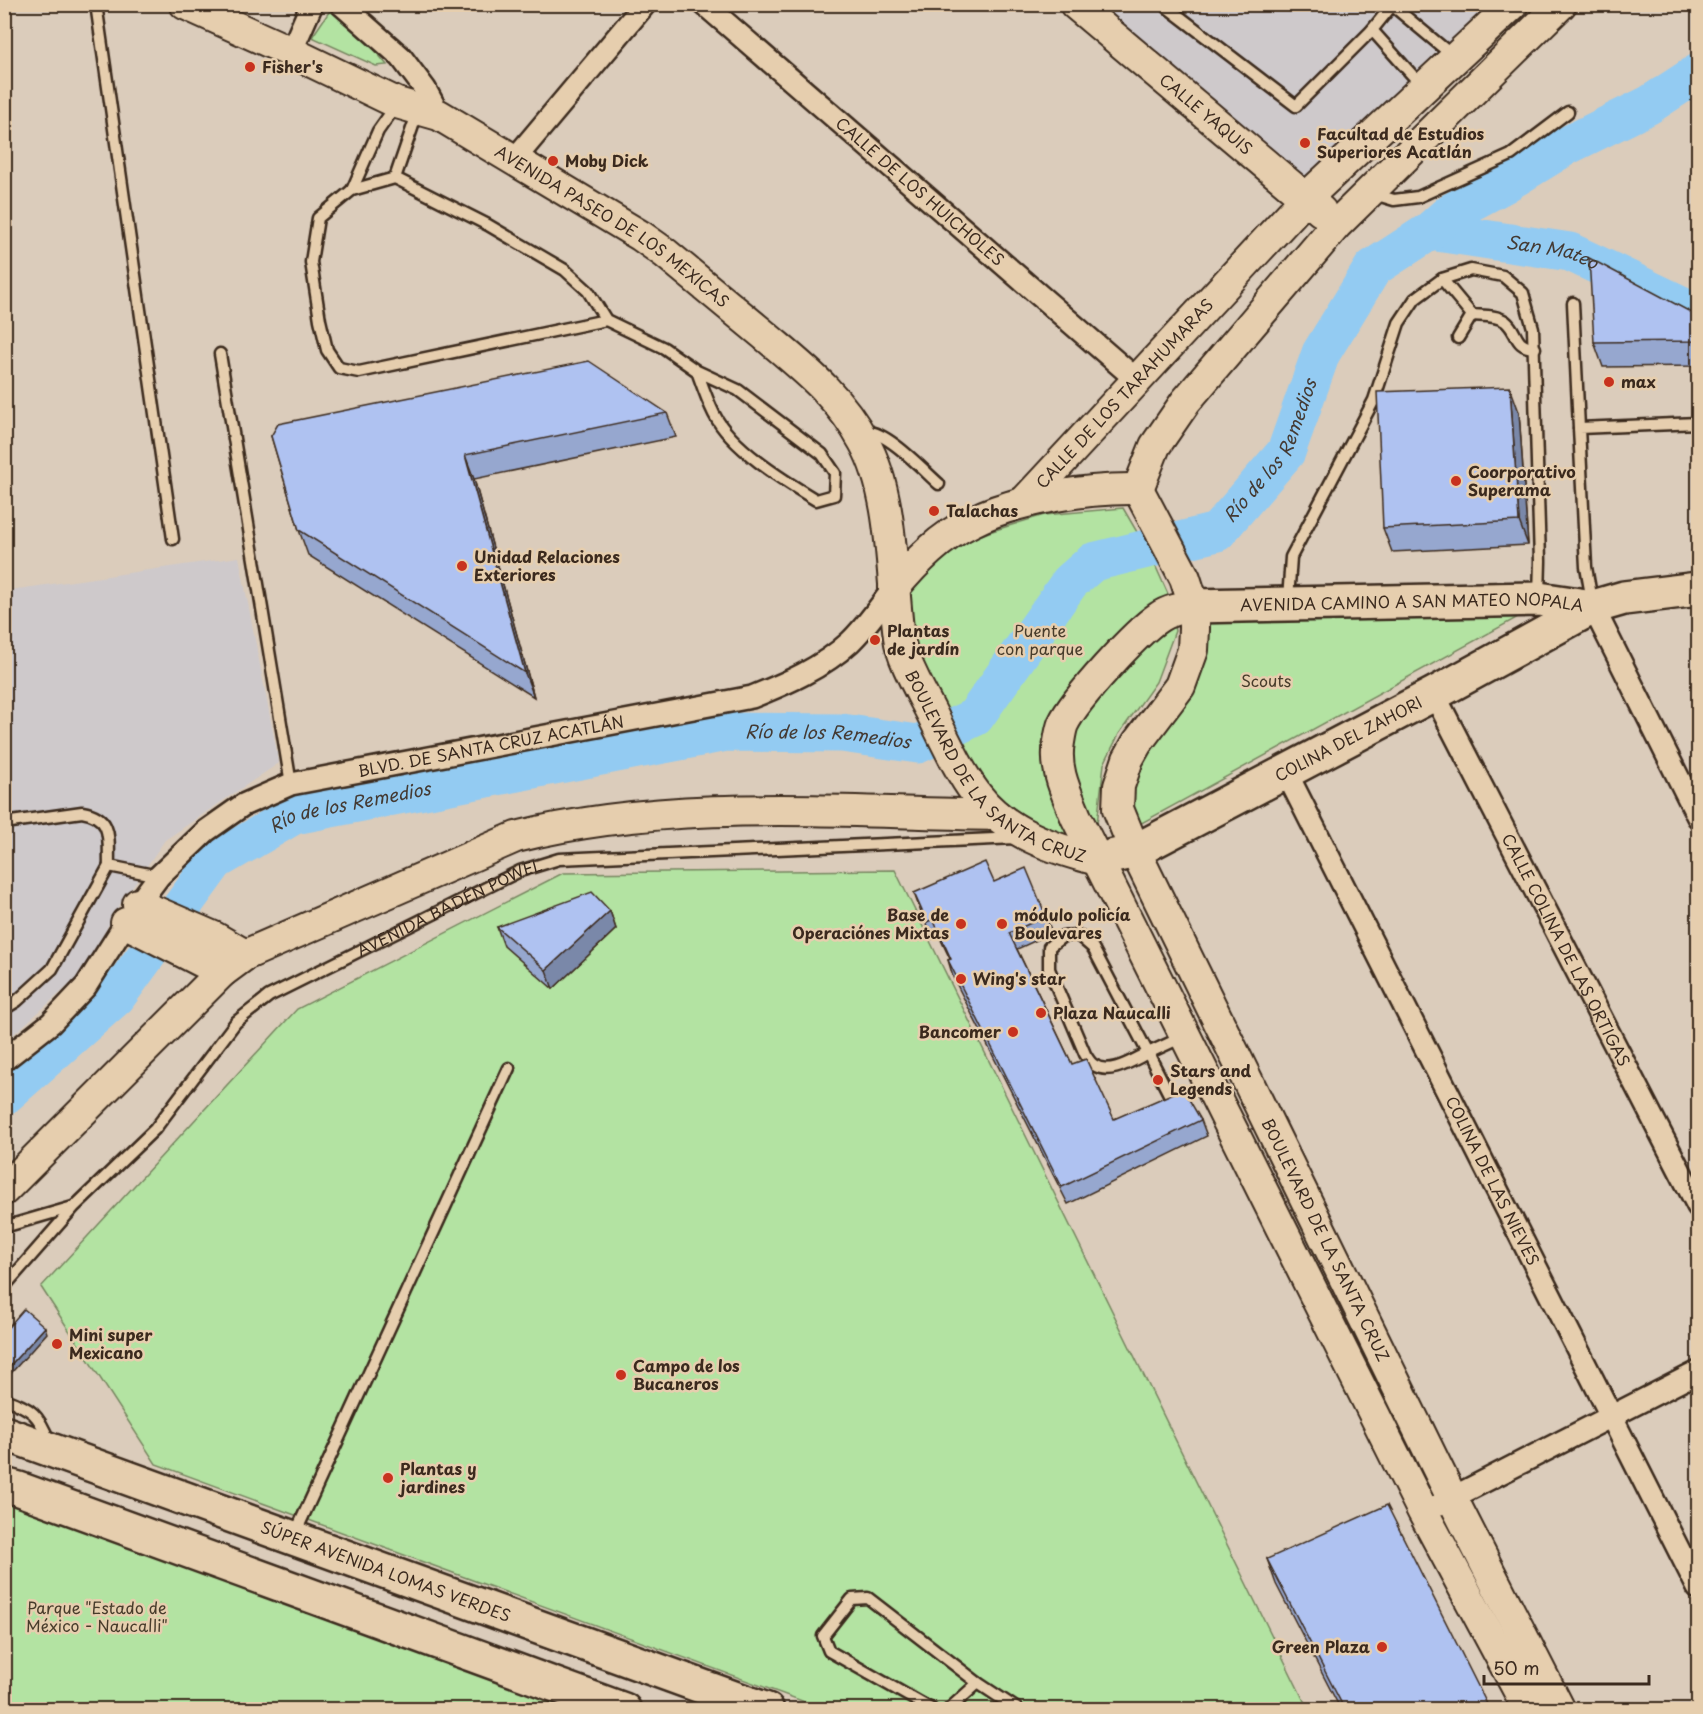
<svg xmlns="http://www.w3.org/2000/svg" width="1703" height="1714" viewBox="0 0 1703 1714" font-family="'Playpen Sans',sans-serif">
<rect width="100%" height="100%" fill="#dbccbb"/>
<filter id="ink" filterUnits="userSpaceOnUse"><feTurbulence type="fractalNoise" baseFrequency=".0167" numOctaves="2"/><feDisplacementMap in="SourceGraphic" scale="12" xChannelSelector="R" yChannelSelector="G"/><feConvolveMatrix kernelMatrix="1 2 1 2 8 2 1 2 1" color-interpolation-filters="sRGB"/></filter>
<g filter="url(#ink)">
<g fill="#cec9cb">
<path d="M1093,5h420l-207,193z"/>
<path d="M239,557l40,206 -114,77 -48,69 -33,63 -79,70 -1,-451z"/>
</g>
<g fill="#b3e3a2" stroke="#778660" stroke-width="1.5">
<path d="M331,9l19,11 37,45 -11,1 -64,-29z"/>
<path d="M1123,508l28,48 17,38 7,37 -19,51 -37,52 -15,30 -7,60 -9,23 -33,-11 -76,-51 -71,-147 2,-51 35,-37 44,-18 55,-17z"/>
<path d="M1533,609l-395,216 -10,-34 81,-174z"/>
<path d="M895,870l413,839h-484l-668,-245 -115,-177 256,-278 266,-136z"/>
<path d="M5,1493l618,217h-618z"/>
</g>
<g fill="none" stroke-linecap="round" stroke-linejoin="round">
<g stroke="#93cbf2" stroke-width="39">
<path id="s1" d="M1430,231l140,21 128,61"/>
<path id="s2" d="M4,1096l112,-99 99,-136 79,-46 432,-83 116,1 76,11 57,-27 95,-135 23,-20 124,-30 69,-80 35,-99 52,-85 57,-37 20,-18 54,-29 62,-38 83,-41 49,-32"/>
</g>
<g stroke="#3b2a1e" stroke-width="15">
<g id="service">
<path d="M96,4l77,535"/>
<path d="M1163,4l133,102 76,-76 21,-26"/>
<path d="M1393,6l60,50"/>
<path d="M1372,30l50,56"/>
<path d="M395,178l23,-67"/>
<path d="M352,190l26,-59 19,-27"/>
<path d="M1374,194l20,6 24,-3 93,-42 57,-43"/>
<path d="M1442,279l30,36c11,1 24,0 33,6 14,11 8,26 30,27"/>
<path d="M1573,303l6,125"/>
<path d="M606,320l-247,52 -20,-4 -12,-18 -7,-30 -9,-58 7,-44 34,-28 43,-12 93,47 77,45 23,21 18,29 58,28 33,23 41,19 84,64 13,19 -1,22 -18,5c-33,-20 -85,-52 -102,-86 -7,-14 -12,-29 -17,-43"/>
<path d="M1458,338l14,-23"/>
<path d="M220,354l71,430"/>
<path d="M865,432c20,-3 59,39 74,52"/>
<path d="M1288,600l3,-43 83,-157 25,-77 16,-24 27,-20 29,-9 32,6 20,17 10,35 7,233 -1,35"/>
<path d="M1592,601l-6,-34 -7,-139 119,-5"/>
<path d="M4,823l78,-11c32,5 26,28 27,54l50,10"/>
<path d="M4,1009l13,-8 35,-32 57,-103"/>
<path d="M1170,1096l-22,-43c-15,7 -38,23 -54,12 -4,-2 -7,-8 -9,-11l-36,-85v-22l14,-11 15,-1 15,13 55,105 37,-17"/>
<path d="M4,1227l69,-20"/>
<path id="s3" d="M4,1287l70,-80 81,-78 81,-107 33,-26 251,-125 39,-12 457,-21"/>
<path d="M4,1399c28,9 35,16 45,42"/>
<path d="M294,1536l215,-468"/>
<path d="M933,1710l-104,-59 -6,-15 29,-37 16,-1 110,85 41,27"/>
<path d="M948,1710l30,-27"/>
</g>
</g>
<g stroke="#3b2a1e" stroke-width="26">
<g id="minor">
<path d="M341,4l60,53 24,32 14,26"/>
<path id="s4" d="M704,4l433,376"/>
<path d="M291,52l21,-48"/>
<path d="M513,161l132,-157"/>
<path d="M1593,607l105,210"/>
<path id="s5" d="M1434,694l264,512"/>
<path id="s6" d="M1286,772l412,816"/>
<path id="s7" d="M4,1060l47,-37 35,-37 52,-82 21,-28 47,-45 37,-26 48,-21 461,-87c35,-14 70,-29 98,-55 16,-15 30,-36 44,-54"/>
<path d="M1440,1504l258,-132"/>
</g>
</g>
<g stroke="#3b2a1e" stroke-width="34">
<g id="secondary">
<path id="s8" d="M185,4l106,48 106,51 42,12 202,121 24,17c33,27 65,54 98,81 41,35 75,60 101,108 30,53 27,135 35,195 2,21 22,55 32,75 14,28 27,58 46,83 29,38 77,54 121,65"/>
<path id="s9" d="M1075,4l246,207"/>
<path id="s10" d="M1138,489l47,89 9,28v23l-1,21 -13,36 -43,57 -9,16 -9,27 -1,23 17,42 317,647 108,212"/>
<path d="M1138,489l17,-43 31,-45 151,-177 224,-220"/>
<path id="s11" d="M1024,502l282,-304 207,-194"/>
<path d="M894,588c22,-26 46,-51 77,-66 44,-23 117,-34 167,-33"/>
<path d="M1194,606c-12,2 -25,4 -35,11 -23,15 -84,82 -96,107 -2,5 -3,12 -4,18 -5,27 7,50 17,75l347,695 106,198"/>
<path d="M138,904l76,33 31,18"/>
<path d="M126,923l96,49"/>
<path d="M4,1190l218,-218 23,-17 271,-118c155,-39 321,-25 480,-22"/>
</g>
</g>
<g stroke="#3b2a1e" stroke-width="38">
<g id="primary">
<path id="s12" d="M1194,606l345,-7 54,8 31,-9 74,-9"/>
<path id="s13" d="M1098,860l37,-9 299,-157 159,-87"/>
<path id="s14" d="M4,1433l763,277"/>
<path d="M4,1485l15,4 605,221"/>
</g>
</g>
<use href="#service" stroke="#e6ceae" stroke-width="10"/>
<use href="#minor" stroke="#e6ceae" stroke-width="21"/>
<use href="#secondary" stroke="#e6ceae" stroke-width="30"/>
<use href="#primary" stroke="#e6ceae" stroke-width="33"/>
</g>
<g fill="#96a7cf" stroke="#3b2a1e" stroke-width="1.5">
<path d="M1698,316v50l-95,1 -9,-25z"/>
<path d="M1519,412l9,133 -136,7 -9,-24z"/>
<path d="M667,413l9,24 -202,42 60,218 -226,-142 -9,-25 -28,-94z"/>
<path d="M994,882l52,34 6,17 -35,16 55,115 42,55 87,1 6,16 -139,68 -115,-227 -5,-17 2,-1 -11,-23 -6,3 -13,-29 -6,-17z"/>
<path d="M610,911l6,18 -63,60 -49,-43 -7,-19z"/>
<path d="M1267,1559l223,151h-149l-65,-126z"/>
</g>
<g fill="#7a88a9" stroke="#3b2a1e" stroke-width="1.5">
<path d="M1510,387l9,25 9,133 -9,-24z"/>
<path d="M465,455l9,24 60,218 -9,-24z"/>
<path d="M610,911l6,18 -63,60 -7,-19z"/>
<path d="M45,1327l2,6 -43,48v-9z"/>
</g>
<g fill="#afc2f1" stroke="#3b2a1e" stroke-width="1.5">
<path d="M1589,258l109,58v25l-104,1z"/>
<path d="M589,361l78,52 -202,42 60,218 -226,-143 -28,-94 7,-12z"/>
<path d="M1510,387l9,134 -136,7 -6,-136z"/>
<path d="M985,862l9,20 32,-14 20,48 -37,17 63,131 14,-5 28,60 69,-30 18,31 -139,67 -114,-227 3,-1 -18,-40 -6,3 -13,-29z"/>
<path d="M592,892l18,19 -64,59 -49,-43z"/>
<path d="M24,1309l21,18 -41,45v-40z"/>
<path d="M1387,1505l103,205h-145l-78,-151z"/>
</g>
</g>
<g fill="#c8321e" stroke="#e6ceae" stroke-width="2">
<circle cx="250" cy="67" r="6"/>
<circle cx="1305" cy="143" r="6"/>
<circle cx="553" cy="161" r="6"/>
<circle cx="1609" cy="382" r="6"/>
<circle cx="1456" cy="481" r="6"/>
<circle cx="934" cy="511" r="6"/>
<circle cx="462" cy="566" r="6"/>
<circle cx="875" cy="640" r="6"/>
<circle cx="961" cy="924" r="6"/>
<circle cx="1002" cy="924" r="6"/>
<circle cx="961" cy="979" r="6"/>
<circle cx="1041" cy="1013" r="6"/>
<circle cx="1013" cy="1032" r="6"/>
<circle cx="1158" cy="1080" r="6"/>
<circle cx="57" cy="1344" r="6"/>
<circle cx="621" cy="1375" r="6"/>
<circle cx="388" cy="1478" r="6"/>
<circle cx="1382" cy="1647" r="6"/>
</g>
<g text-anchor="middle" stroke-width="5" stroke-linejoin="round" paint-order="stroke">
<g font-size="16" font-weight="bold" fill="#3b2a1e" stroke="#e6ceae" text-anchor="start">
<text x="262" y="73">Fisher's</text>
<text x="1317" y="140">Facultad de Estudios<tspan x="1317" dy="18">Superiores Acatlán</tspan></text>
<text x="565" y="167">Moby Dick</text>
<text x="1621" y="388">max</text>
<text x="1468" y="478">Coorporativo<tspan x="1468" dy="18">Superama</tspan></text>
<text x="946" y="517">Talachas</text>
<text x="474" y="563">Unidad Relaciones<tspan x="474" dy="18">Exteriores</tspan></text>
<text x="887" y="637">Plantas<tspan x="887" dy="18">de jardín</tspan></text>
<text x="949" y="921" text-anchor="end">Base de<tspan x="949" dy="18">Operaciónes Mixtas</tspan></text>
<text x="1014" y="921">módulo policía<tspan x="1014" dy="18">Boulevares</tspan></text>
<text x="973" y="985">Wing's star</text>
<text x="1053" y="1019">Plaza Naucalli</text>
<text x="1001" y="1038" text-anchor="end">Bancomer</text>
<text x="1170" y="1077">Stars and<tspan x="1170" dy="18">Legends</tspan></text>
<text x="69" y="1341">Mini super<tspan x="69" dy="18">Mexicano</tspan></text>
<text x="633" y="1372">Campo de los<tspan x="633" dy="18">Bucaneros</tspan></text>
<text x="400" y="1475">Plantas y<tspan x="400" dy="18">jardines</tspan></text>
<text x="1370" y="1653" text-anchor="end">Green Plaza</text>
</g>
<g font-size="16" fill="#3b2a1e" stroke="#e6ceae">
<text dy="6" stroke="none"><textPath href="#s9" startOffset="171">CALLE YAQUIS</textPath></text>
<text dy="6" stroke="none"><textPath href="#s4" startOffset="286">CALLE DE LOS HUICHOLES</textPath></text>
<text dy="6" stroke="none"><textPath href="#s8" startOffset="484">AVENIDA PASEO DE LOS MEXICAS</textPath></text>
<text dy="6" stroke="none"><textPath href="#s11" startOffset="148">CALLE DE LOS TARAHUMARAS</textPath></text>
<text dy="6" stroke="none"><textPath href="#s12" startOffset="218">AVENIDA CAMINO A SAN MATEO NOPALA</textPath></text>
<text dy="6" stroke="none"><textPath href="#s13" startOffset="279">COLINA DEL ZAHORI</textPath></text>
<text dy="6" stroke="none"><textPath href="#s7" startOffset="609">BLVD. DE SANTA CRUZ ACATLÁN</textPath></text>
<text dy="6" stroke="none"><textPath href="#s8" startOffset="1188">BOULEVARD DE LA SANTA CRUZ</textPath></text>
<text dy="6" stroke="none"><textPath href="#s3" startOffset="596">AVENIDA BADÉN POWEL</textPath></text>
<text dy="6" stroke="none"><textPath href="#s5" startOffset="288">CALLE COLINA DE LAS ORTIGAS</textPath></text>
<text dy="6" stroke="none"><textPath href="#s6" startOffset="458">COLINA DE LAS NIEVES</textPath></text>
<text dy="6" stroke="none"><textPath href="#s10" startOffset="832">BOULEVARD DE LA SANTA CRUZ</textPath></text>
<text dy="6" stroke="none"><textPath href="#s14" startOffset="406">SÚPER AVENIDA LOMAS VERDES</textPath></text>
</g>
<g font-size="16" fill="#473c2b" stroke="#e6ceae">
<text x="1040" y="637">Puente<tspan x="1040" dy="18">con parque</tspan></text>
<text x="1266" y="687">Scouts</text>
<text x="97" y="1614">Parque "Estado de<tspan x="97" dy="18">México - Naucalli"</tspan></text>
</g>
<g font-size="18" font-style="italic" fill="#443a33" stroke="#e6ceae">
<text dy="6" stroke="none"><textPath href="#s1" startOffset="124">San Mateo</textPath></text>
<text dy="6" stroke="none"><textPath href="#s2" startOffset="1527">Río de los Remedios</textPath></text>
<text dy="6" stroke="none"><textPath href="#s2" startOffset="951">Río de los Remedios</textPath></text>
<text dy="6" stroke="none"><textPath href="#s2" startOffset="465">Río de los Remedios</textPath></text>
</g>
</g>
<rect width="1703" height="1714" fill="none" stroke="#e6ceae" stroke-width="24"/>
<rect x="12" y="12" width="1679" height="1690" fill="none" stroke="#3b2a1e" stroke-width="2" filter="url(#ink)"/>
<path d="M1484 1675v9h165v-9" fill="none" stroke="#3b2a1e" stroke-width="3"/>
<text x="1493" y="1675" font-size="18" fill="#3b2a1e" stroke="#e6ceae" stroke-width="4.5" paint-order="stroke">50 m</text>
</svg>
